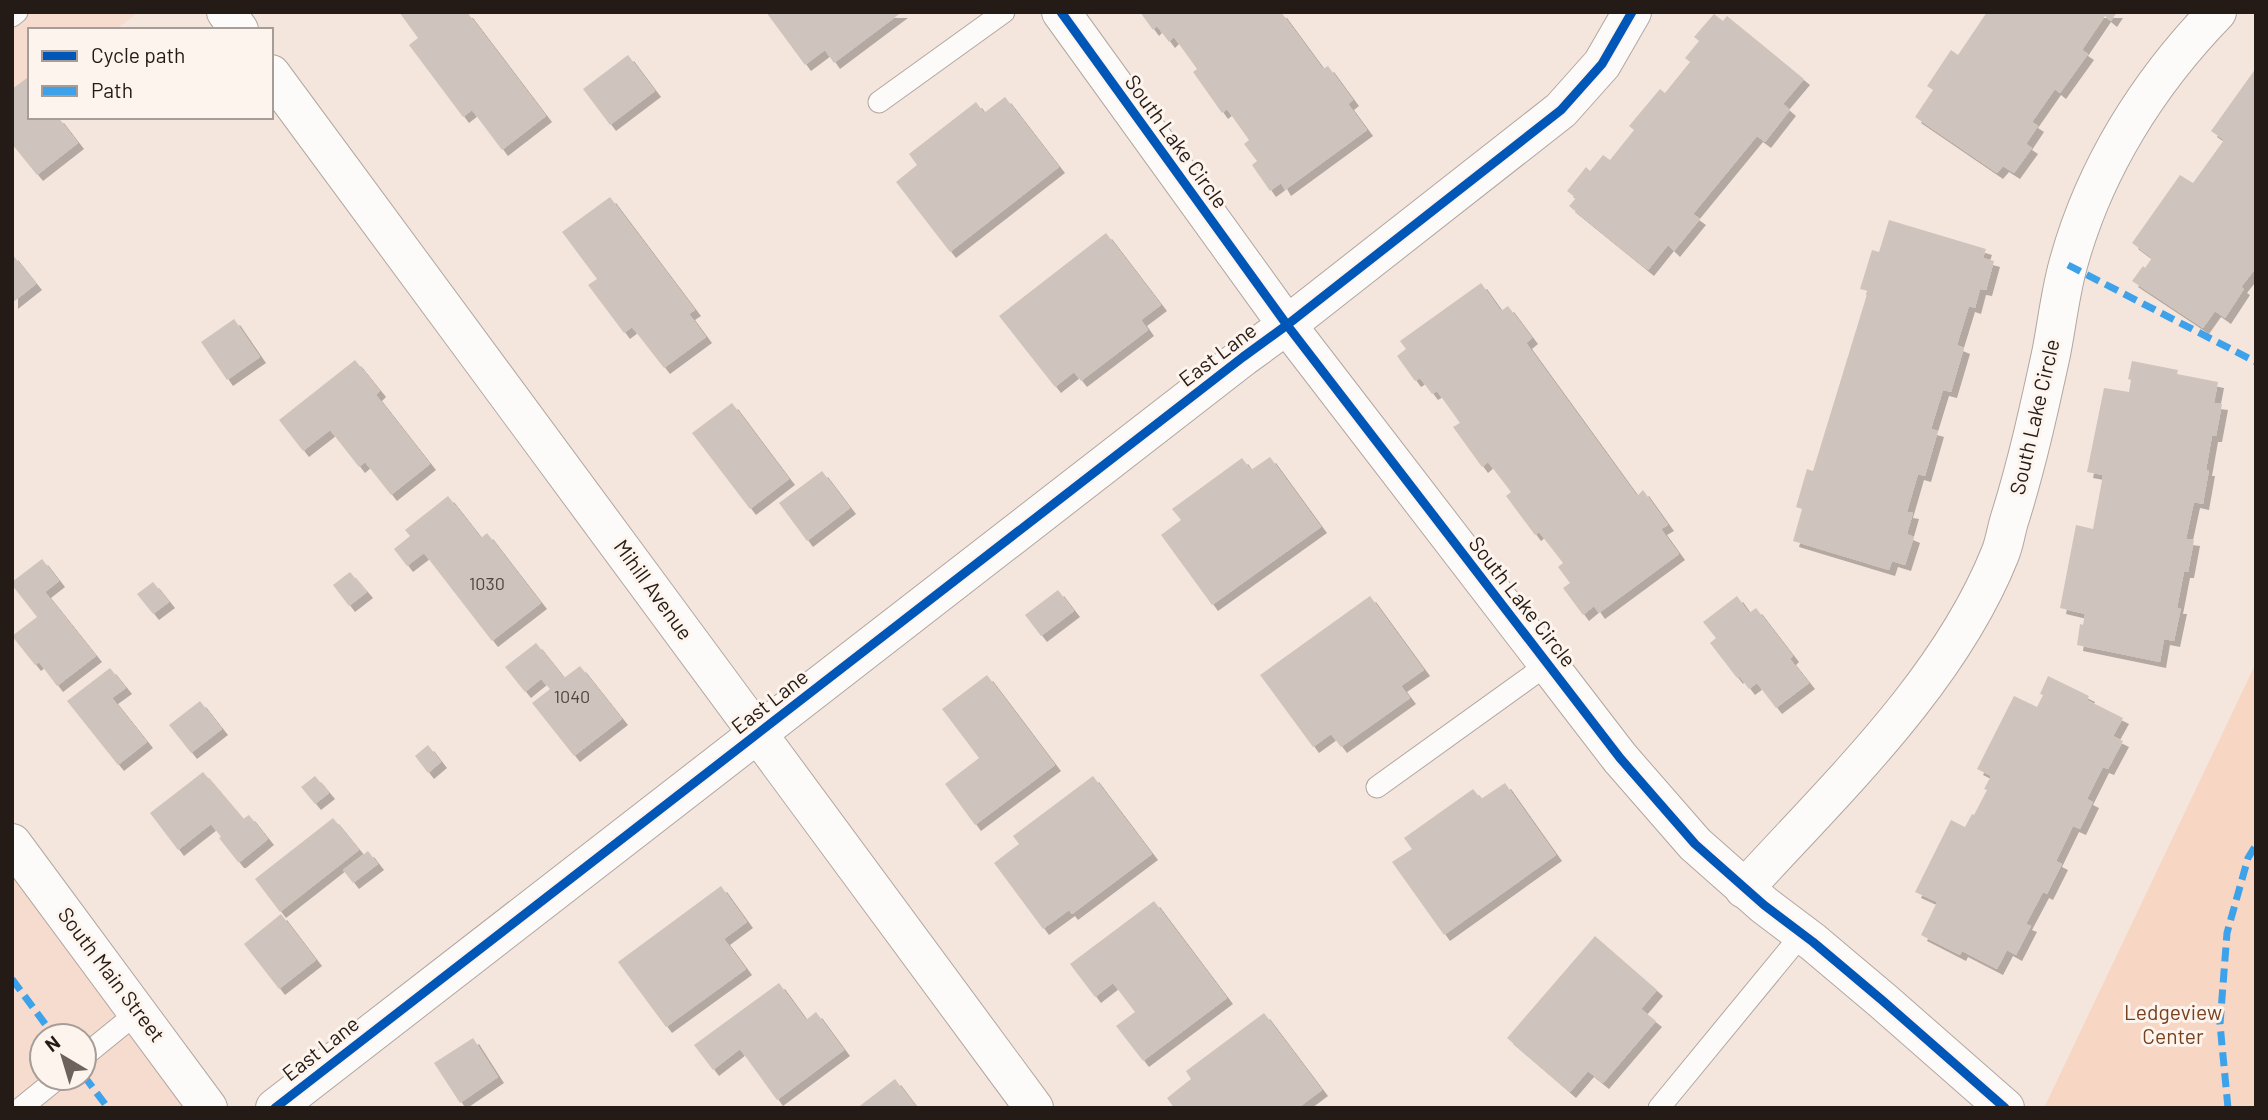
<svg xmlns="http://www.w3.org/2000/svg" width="2268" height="1120" viewBox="0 0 2268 1120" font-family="Barlow,sans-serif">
<defs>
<filter id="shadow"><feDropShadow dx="6" dy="6" stdDeviation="0" flood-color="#0004"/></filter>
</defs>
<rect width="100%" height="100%" fill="#f4e6dd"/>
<g fill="#f5dcce" fill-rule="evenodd">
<path d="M12,12h127l-24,18h-85v62l-18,13z"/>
<path d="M12,872l196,236h-196zM42,1036h42v42h-42z"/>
</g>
<path fill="#f7d6c3" d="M2256,663v445h-212z"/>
<g fill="#cfc4bd" filter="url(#shadow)">
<path d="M399,12h68l79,104 -44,34 -30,-40 -9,7 -54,-72 9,-7z"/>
<path d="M766,12h136l-68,51 -9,-13 -20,15z"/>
<path d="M1140,12h141l42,57 5,-3 25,34 -5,4 19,26 -82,60 -4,-7 -11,8 -18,-26 5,-4 -13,-17 5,-4 -22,-31 -5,4 -29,-41 4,-3 -23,-32 -5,5 -12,-16 -4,4z"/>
<path d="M1987,12h130l-6,9 -6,-5 -23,34 6,4 -28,39 -5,-4 -23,33 6,4 -12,18 6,4 -18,25 -11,-7 -6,7 -82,-56 18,-27 -6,-4 24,-36 7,5z"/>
<path d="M1714,14l9,7 4,-5 77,63 -21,25 7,6 -25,32 -8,-6 -64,78 7,5 -26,32 -6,-6 -20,25 -79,-64 7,-8 -9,-7 19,-24 4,4 13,-16 7,5 24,-30 -5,-4 31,-37 5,4 25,-31 -5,-4 14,-17 -5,-4z"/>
<path d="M628,55l27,36 -45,34 -27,-36z"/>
<path d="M2256,68v200l-15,19 3,2 -19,29 -10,-7 -12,17 -71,-47 11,-15 2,2 7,-10 -20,-15 48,-68 13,8 31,-43 -13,-9z"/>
<path d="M27,78l3,4v35h28l20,26 -41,32 -25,-31v-55z"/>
<path d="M1005,97l54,70 -109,85 -54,-70 21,-17 -8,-11 67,-52 8,11z"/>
<path d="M610,197l85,113 -6,4 17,23 -42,31 -32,-41 -8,6 -36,-48 9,-6 -35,-47z"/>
<path d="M1889,220l97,29 -3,9 11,3 -8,29 -6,-1 -5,19 -6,-2 -12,39 7,3 -13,44 -8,-2 -12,39 7,2 -13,45 -7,-2 -11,38 6,1 -6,21 7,3 -9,28 -13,-4 -3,9 -96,-29 9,-32 -6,-2 11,-38 6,2 55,-180 -8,-2 12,-39 7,2z"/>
<path d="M1106,233l55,72 -20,15 7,10 -67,51 -7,-9 -19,15 -56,-71z"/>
<path d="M12,254l24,30 -24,19z"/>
<path d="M1481,283l20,28 7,-5 24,32 -6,5 111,153 6,-6 25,35 -7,4 18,25 -80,59 -5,-7 -11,9 -20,-27 7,-5 -12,-16 5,-4 -24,-31 -4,3 -29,-39 5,-4 -23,-30 -6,5 -29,-40 7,-4 -23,-32 -5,3 -12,-16 -5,3 -18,-25 9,-7 -6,-8z"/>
<path d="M234,319l26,38 -33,23 -26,-38z"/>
<path d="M355,360l25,31 -4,4 54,69 -39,31 -26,-33 -6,5 -29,-37 -27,21 -24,-31z"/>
<path d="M2132,361l46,9 -1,4 41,8 -4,21 8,1 -6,32h-4l-6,34h3l-6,34 -9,-2 -8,37 8,1 -6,32h-4l-7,36h4l-7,33 -10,-2 -4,23 -83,-17 3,-21 3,1 2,-11 -25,-6 16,-83 17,4 10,-54 -16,-3 17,-84 25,4 2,-12 -3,-1z"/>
<path d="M732,403l57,76 -39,30 -58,-76z"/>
<path d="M1270,457l51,70 -109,78 -51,-70 20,-15 -9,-11 70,-51 9,12z"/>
<path d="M822,471l28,37 -43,33 -28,-38z"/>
<path d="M448,496l33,42 6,-5 54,70 -49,38 -68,-88 -17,13 -13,-17 16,-13 -5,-6z"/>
<path d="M42,559l17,22 -14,11 51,64 -39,30 -18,-24 -4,3 -23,-29 25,-19 -25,-32v-3z"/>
<path d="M350,572l17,20 -18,14 -16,-21z"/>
<path d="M153,582l16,20 -16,12 -16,-20z"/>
<path d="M1058,590l16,21 -33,25 -16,-21z"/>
<path d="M1370,596l54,74 -23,16 9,12 -69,49 -10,-13 -18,13 -53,-72z"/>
<path d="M1737,596l12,17 7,-5 37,48 -3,3 19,24 -33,25 -19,-25 -8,6 -10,-13 -2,2 -27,-35 6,-5 -13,-16z"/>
<path d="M536,643l28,35 16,-12 42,53 -48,37 -42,-53 18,-14 -9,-10 -16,13 -20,-25z"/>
<path d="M110,668l16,20 -14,10 35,44 -29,23 -51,-64z"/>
<path d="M987,675l68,90 -80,60 -30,-41 34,-26 -37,-49z"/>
<path d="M2048,676l41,20 -2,4 36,18 -10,18 10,5 -15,28 -5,-2 -16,32 6,3 -13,27 -7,-3 -17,35 6,3 -15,30 -4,-2 -17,32 5,2 -15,29 -9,-5 -10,19 -35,-18 -2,4 -39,-20 16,-33 -22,-10 36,-72 14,7 7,-13 2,1 13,-25 -3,-1 7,-13 -14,-7 37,-73 23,11 6,-12 -3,-1z"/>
<path d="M200,701l22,28 -31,24 -22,-28z"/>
<path d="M428,745l13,17 -13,11 -13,-17z"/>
<path d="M203,772l40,47 6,-4 19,24 -28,23h-2l-19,-24 2,-1 -10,-13 -33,26 -28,-37z"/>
<path d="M315,776l14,17 -14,11 -14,-17z"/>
<path d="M1093,776l59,78 -80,60 -3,-4 -26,19 -49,-66 25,-19 -6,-8z"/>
<path d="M1505,783l51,72 -112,80 -52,-73 20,-13 -8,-11 69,-49 8,10z"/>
<path d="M333,818l26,32 -79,62 -25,-33z"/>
<path d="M368,851l10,13 -25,19 -10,-13z"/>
<path d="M721,886l26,36 -23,17 22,30 -80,58 -48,-65z"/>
<path d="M1154,901l73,97 -84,63 -27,-35 19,-14 -22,-29 -18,14 -25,-33z"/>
<path d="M281,914l35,46 -37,29 -35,-45z"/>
<path d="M1595,936l62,54 -16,19 15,12 -53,62 -15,-12 -18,21 -63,-54z"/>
<path d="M779,983l27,37 10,-8 28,38 -67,50 -37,-51 -27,21 -19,-25z"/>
<path d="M1264,1013l58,77 -24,18h-124l-7,-10 24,-19 -5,-8z"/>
<path d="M473,1038l25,39 -38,26 -26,-40z"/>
<path d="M895,1079l22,29h-60z"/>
</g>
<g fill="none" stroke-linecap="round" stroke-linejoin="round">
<g stroke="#b1a7a0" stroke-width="23">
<g id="service">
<path d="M12,16l5,-4"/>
<path d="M879,102l125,-90"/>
<path d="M1377,787l171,-123"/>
<path d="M84,1056l54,-44"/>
<path d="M21,1108l37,-30"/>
<path d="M1659,1108l143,-174"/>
</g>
</g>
<g stroke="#b1a7a0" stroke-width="40">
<g id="minor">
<path d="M226,12l13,18"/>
<path d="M1632,12l-30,52 -41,46 -274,215 333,433 75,86 69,61 49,37 70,59 122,107"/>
<path d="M271,74l763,1034"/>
<path d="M1744,889c92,-101 205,-207 256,-335 5,-12 6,-24 10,-36 17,-54 29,-109 41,-164 6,-30 9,-60 17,-89 26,-96 80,-182 149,-253"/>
<path d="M275,1108l968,-751 44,-32 -226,-313"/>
</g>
</g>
<g stroke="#b1a7a0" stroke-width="40">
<path id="secondary" d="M12,843l196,265"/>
</g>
<use href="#service" stroke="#fdfbfa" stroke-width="21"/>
<use href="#minor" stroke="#fdfbfa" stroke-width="38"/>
<use href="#secondary" stroke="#fdfbfa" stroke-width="38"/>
<g stroke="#3ea2ea" stroke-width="7" stroke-dasharray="14 7" stroke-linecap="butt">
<path d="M2068,265l188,97"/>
<path d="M12,979l42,57"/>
<path d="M84,1076l24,32"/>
<path d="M2228,1108l-8,-84 7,-91 21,-75 8,-13"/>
</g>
<g stroke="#fef4ee" stroke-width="13">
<g id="cycleway">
<path d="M1632,12l-30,52 -41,46 -274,215 333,433 75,86 69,61 49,37 70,59 122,107"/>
<path d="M275,1108l968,-751 44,-32 -226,-313"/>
</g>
</g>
<use href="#cycleway" stroke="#0057b8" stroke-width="9"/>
</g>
<g text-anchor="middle" stroke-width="6" stroke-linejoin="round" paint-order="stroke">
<g font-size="18" fill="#4f4540">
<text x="487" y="590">1030</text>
<text x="572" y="703">1040</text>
</g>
<g font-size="21" fill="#241b16" stroke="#fef4ee">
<text transform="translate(1176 142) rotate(54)" y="7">South Lake Circle</text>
<text transform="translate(1218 355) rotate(-37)" y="7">East Lane</text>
<text transform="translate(2035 417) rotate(-77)" y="7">South Lake Circle</text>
<text transform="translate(653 590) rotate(54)" y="7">Mihill Avenue</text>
<text transform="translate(1522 602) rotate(52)" y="7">South Lake Circle</text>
<text transform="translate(770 702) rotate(-38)" y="7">East Lane</text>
<text transform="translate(111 975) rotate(53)" y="7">South Main Street</text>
<text transform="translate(321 1049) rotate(-38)" y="7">East Lane</text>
</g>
<g font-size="21" fill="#774220" stroke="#fef4ee">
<text x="2173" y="1020">Ledgeview<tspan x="2173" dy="24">Center</tspan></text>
</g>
</g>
<rect width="2268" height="1120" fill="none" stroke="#241b16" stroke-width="28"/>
<rect x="28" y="28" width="245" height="91" fill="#fef4ee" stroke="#a79d98" stroke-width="2"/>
<rect x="42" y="51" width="35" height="10" fill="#0057b8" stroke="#a79d98" stroke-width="2"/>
<text x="91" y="63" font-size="21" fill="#241b16">Cycle path</text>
<rect x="42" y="86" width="35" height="10" fill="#3ea2ea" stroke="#a79d98" stroke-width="2"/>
<text x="91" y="98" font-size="21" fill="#241b16">Path</text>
<g transform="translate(63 1057) rotate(322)"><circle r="33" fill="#fef4ee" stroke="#a79d98" stroke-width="2"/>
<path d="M0-5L12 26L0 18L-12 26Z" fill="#6d625c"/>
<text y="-10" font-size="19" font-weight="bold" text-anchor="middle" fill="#241b16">N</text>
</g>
</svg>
